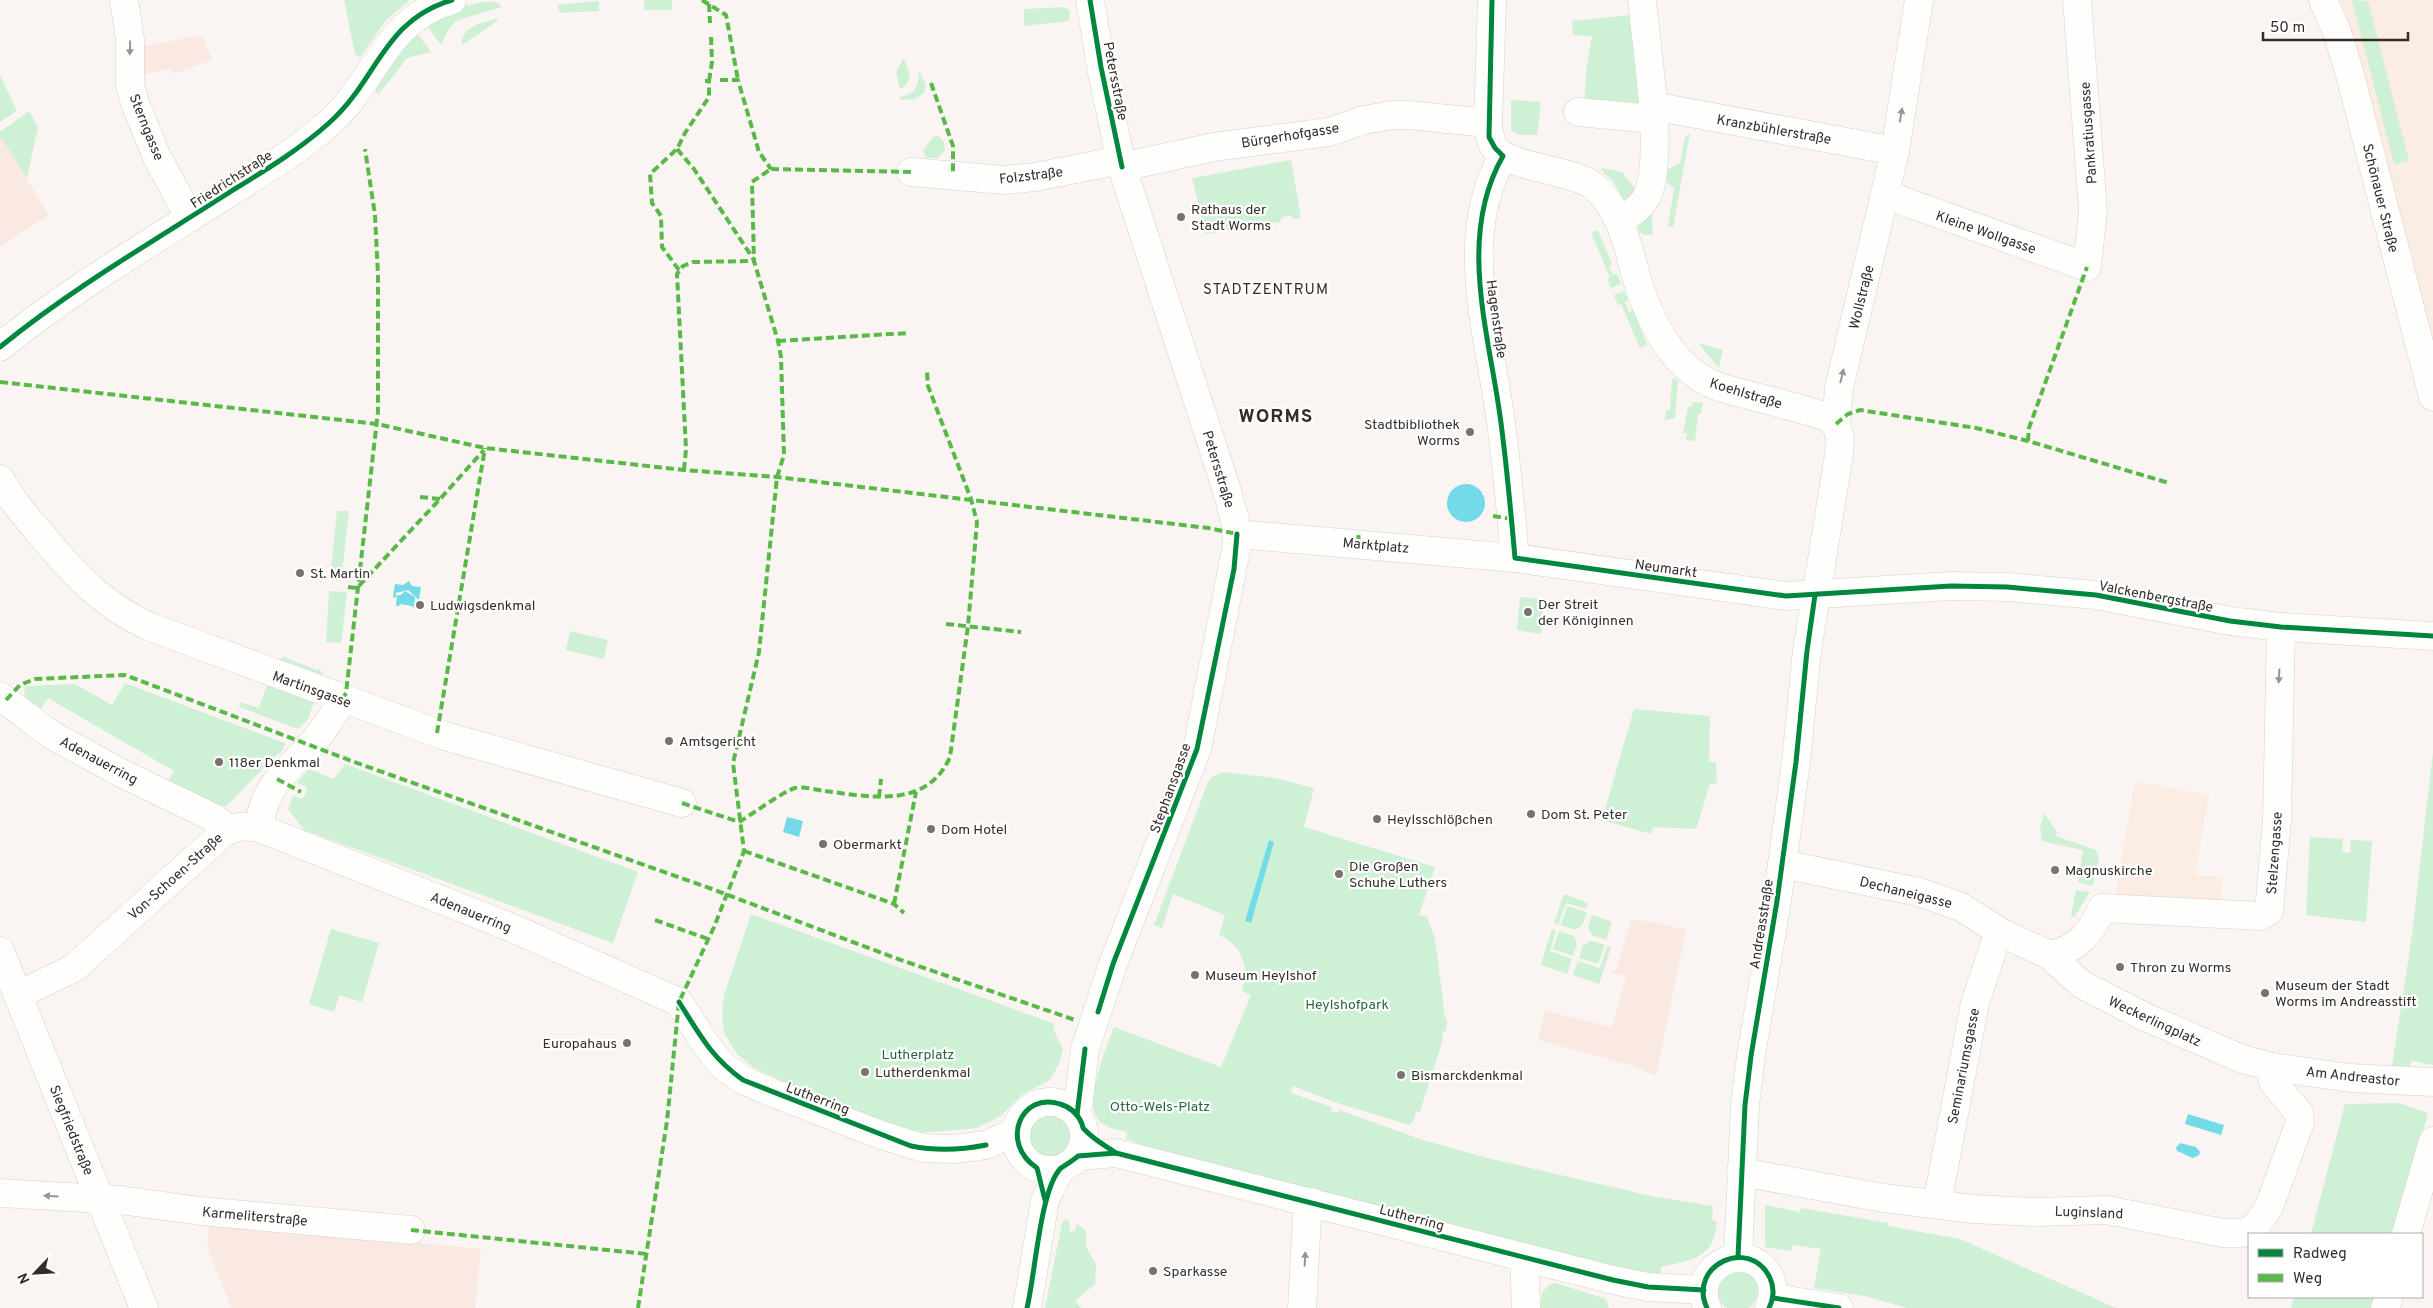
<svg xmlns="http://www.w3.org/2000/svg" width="2433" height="1308" viewBox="0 0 2433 1308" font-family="Overpass,sans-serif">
<rect width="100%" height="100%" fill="#faf5f2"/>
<g fill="#fbede3">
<path d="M2340,0h93v338l-88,-325z"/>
<path d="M2135,781l74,14 -14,80 27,2 -1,27 -106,-8z"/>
</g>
<g fill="#f9e9e2">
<path d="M202,35l10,25 -39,14 -1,-6 -33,8 1,-29z"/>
<path d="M0,136l49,79 -49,32z"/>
<path d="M1632,919l28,4 26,7 -30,146 -22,-10 -96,-26 7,-29 67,16 14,-51 -15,-4 1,-3 4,1z"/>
<path d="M210,1221l271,28 -6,59h-243l-25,-60z"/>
</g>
<g fill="#cef0d4">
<path d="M344,0h66l-23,19 -27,38 -5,-3z"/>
<rect x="644" y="0" width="28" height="10"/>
<path d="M2352,0l16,1 41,160 -15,3z"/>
<path d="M599,1v10l-39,2 -3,-8z"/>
<path d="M497,2l5,5 -44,13c-10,7 -12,15 -17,25l-16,-22c23,-11 46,-23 72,-21z"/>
<path d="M1065,7l5,4 -1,10 -45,5v-17z"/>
<path d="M1630,15l9,93 -55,-2 3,-42 5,-28 -19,-1 -1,-14z"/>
<path d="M497,18v3l-35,24c-2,-19 21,-22 35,-27z"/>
<path d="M415,30l16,22 -24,6 -29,37 -3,-7 10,-20z"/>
<path d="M904,58l6,18 -4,9 -6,4 -4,-17z"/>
<path d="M919,70l7,15 -2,8 -9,6 -14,1 -1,-3c17,-3 19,-13 19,-27z"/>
<path d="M0,75l17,36 -17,11z"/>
<path d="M1511,100l30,2 -4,33h-18l-8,-5z"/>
<path d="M29,111l9,16 -11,51 -27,-42v-4z"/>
<path d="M1690,133l-17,94 -5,-1 6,-38 -8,-6 2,-13 12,-6 5,-26z"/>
<path d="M939,136l5,6 1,8 -7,8h-12l-3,-7 10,-14z"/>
<path d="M1291,160l10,58 -7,1 -3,-3 -8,1 -3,5 -74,12 -14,-56z"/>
<path d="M1602,168l20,4 18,23 -15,7 -12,-21 -12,-11z"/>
<path d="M1651,201l2,34h-8l-6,-3 -1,-11z"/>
<path d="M1598,230l14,34 -3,2 4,9 4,-1 4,10 -10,4 -4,-10 3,-1 -19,-44z"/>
<path d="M1624,291l4,9 -3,2 4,10 4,-2 14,35 -7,3 -19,-44 -3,1 -4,-10z"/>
<path d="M1698,343l25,7 -4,18z"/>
<path d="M1672,379l6,1 -3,38 -10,2 1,-10h4z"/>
<path d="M1693,402l10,1 -2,11h-3l-3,27 -9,-1 1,-7h-4l5,-26h4z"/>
<path d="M337,511h12l-8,70 -11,-1z"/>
<path d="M329,591l18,1 -6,51 -15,-1z"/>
<path d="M1520,597l23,2 -2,35 -24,-4z"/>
<path d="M570,631l38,9 -4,19 -38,-9z"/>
<path d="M284,657l33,13 3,-1 4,9 -47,-18z"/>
<path d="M268,682l20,8v3l7,3 1,-3 4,2v3l15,2 -7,19 -10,10 -59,-22 1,-5 19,6z"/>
<path d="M125,683l160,60 -2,7 -10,8 -47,49 -59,-24 7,-12 -126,-73 -8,12 -16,-15 1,-9 50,-2 37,21z"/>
<path d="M1634,709l76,7 -1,45 7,2 1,20 -7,1 -14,45 -43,-2 -2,7 -49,-14z"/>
<path d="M2433,752v313l-21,-4 -3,6 -17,-1 20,-131z"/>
<path d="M345,764l293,108 -25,71 -309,-113 -16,-21 5,-13 8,3 3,-2 3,-8 -2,-3 -8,-3 12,-14 25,10z"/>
<path d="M1224,772l51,6 39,10 -10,39 131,40 -16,48 8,2 8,21 10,80 2,1 -1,12h-3l-1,11 -22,70h-5l1,2 -4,9 -3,2 -75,-23 -41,-16 -2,7 41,14 -1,4 6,2 2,-3 84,30 64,18 164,38 62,10 -1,14 5,2c-4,38 -24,37 -56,45v6l-19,1 -490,-126 -26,-9 1,-7c-12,-3 -27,-5 -32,-18 -8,-19 12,-68 19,-87l107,40 30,-72 -9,-4c8,-23 0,-46 -23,-56l6,-20 -52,-21 -11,34 -8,-3 54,-143 5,-6z"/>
<path d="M2044,813l13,19 -1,4 40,14 3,9 -6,27 -15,-4 5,-32 -41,-9 -2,-14z"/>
<path d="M2310,837l33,2 -1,13 8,1 1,-13 21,1 -6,81 -60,-7z"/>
<path d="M2076,890l14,2 -16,25 -3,-1z"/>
<path d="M1564,894l24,9 -2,6 -20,-6 -8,22 -4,-2z"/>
<path d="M1567,906l20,6 -5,14 -7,4 -14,-5z"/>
<path d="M751,914l304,110 -2,5 10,20 -4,15 -9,16 -29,15 -20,21 -24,12 -58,5 -23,-6 -89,-35 -53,-24 -17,-14 -13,-21 -2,-17 2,-21z"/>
<path d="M1592,915l20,7 -6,18 -14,-5 -4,-7z"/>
<path d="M331,929l48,14 -17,59 -23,-7 -5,17 -25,-8z"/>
<path d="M1552,929l4,1 -6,21 22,8 -5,15 -26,-9z"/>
<path d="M1559,931l15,5 3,7 -4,13 -20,-7z"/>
<path d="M1591,941l14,4 -7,19 -19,-6 4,-13z"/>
<path d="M1607,946l4,1 -12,37 -26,-9 5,-14 22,7z"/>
<path d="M2399,1103l29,10 -33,121h-84l34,-130z"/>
<circle cx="1050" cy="1136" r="23"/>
<path d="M1765,1205l35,7 1,-4 87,15v3l72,13 156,69h-209l-42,-12 -51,-8 7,-39 -29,-4 -1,6 -26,-4z"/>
<path d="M1066,1219l4,4 -1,8 5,1 3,-8 9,7v16l10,17 -1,20 -20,17 6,7h-36l17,-85z"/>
<circle cx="1738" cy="1291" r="20"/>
<path d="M1556,1283l50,16 3,9h-69l2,-16 9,-8z"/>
<path d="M2294,1297h83l-3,11h-83z"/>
</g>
<g fill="#72dbe7">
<circle cx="1466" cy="503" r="19"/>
<path d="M409,581l3,5 9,1 -2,13 -11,-10 -12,3v5l-3,-1 2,-13 8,1z"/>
<path d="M405,591l10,6 -1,11 -2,-2 -12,-2 -1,2h-3l1,-11h4z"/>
<path d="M787,817l16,4 -4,16 -16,-5z"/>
<path d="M1269,840l5,2 -23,81 -6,-2z"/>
<path d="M2188,1114l36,11 -3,10 -36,-11z"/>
<path d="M2180,1143l16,4 4,5 -1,3 -6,3 -16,-7 -1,-3z"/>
</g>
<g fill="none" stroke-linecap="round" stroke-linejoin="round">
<g stroke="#d5d0cd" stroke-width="29">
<g id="minor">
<path d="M124,0l6,39v46l5,18 22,54 33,61"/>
<path d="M1492,0l-4,123c1,9 1,17 7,25 14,20 74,21 97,37 24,18 34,52 41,80 11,44 35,100 79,119 13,6 26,8 40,12 24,6 48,13 73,20l11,8"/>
<path d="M2323,0l14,32 12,39 84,326"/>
<path d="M1653,106l242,45"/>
<path d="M1578,112l75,7"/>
<path d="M1503,156c-47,82 -13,180 -2,267 6,45 10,90 14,135"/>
<path d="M1122,167l92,-20 115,-15 35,-12 28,-5h16l80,8"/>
<path d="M911,172l93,8 31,-3 86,-17"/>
<path d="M1886,195l201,72 6,-56 -16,-211"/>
<path d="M1619,222c10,-7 23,-15 28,-26 18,-39 -1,-150 -5,-196"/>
<path d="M0,347c71,-58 152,-105 230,-155 34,-21 69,-42 99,-69 48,-42 54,-103 123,-123"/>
<path d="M0,479c12,22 28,40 44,59 32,38 59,67 104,88l297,110 237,67"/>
<path d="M1237,534l278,24 271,38 165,-10 56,1 89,8 134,26 51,6 152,9"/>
<path d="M0,696l50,38 69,38 95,46 15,11"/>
<path d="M259,828c4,-41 26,-55 52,-83 12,-14 22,-29 31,-45"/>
<path d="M1782,864l137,28 42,15 41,26 47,22 32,29 62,32 99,43 30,8 78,11 83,4"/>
<path d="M0,951l144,357"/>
<path d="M2049,955c28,-5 42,-22 53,-47l158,8 9,-5 8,-90 4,-194"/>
<path d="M18,995l56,-27 147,-133c13,-9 23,-10 38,-7l251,99 169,75 25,40 18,23 21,15 25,11 113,44 42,13 31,1 32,-4 31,-14"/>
<circle cx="1050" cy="1136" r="34"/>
<path d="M1077,1115l8,-66 28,-85 84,-215 40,-204 -2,-25 -8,-29 -105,-324 -21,-100 -11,-67"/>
<path d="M1078,1156l38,-3 497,127 35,7 56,3"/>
<path d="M1741,1172l142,26 90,11 63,3 71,-2 116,23h16l8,-1 10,-7 12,-18 31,-85 -1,-9 -26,-31 -1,-15"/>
<path d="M0,1193l120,7 80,11 211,19"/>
<path d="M1937,1204l38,-201 20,-60 7,-10"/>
<path d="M2406,1234l27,-93"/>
<path d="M1738,1257l7,-152 6,-49 26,-155 19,-139 11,-111 32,-196 1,-18 -4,-13 3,-36 56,-237 24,-151"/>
<path d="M1524,1258l2,50"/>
<path d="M1773,1298l66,10"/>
<path d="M1707,1307c-18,-42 44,-70 63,-29 4,10 4,20 -1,30"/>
<path d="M1027,1308l18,-108 15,-31"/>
<path d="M1302,1308l5,-90 5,-16"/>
<path d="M2385,1308l4,-11"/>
</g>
</g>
<use href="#minor" stroke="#fefefd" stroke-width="28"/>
<g stroke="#58b947" stroke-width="4" stroke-dasharray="8 4" stroke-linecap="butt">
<path d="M702,0l24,15 12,65"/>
<path d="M709,4l1,19"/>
<path d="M711,37l1,25 -3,19h3"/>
<path d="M720,80h18l21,72 12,17"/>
<path d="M931,83l22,63v29"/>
<path d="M677,149l17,20 60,91"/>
<path d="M771,169l140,3"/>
<path d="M679,270l-17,-23 -1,-31 -9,-13 -2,-29 27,-25 8,-16 24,-36v-16h-4"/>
<path d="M778,341l130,-8"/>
<path d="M0,382l377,42 108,24 199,22 93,7 431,51 29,6"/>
<path d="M1836,424l12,-10 12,-4 116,18 52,13 141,42"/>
<path d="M2028,441l1,-13 58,-161"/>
<path d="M684,470l2,-21 -9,-175 6,-8 10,-4 61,-1"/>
<path d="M420,497l20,2"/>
<path d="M1493,516l19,3"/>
<path d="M1358,543l1,-12"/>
<path d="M348,587l9,1 83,-89 44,-49"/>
<path d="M946,624l75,8"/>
<path d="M6,700l14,-15 15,-6 90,-4 232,88 355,126 186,70 177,61"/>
<path d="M342,700l4,-7 32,-282v-136l-3,-60 -10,-66"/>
<path d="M437,733l48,-285"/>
<path d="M277,779l24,13"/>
<path d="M879,797l2,-18"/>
<path d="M682,803l57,19"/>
<path d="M739,822c12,-7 45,-31 56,-34 8,-2 22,2 30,3 46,6 102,18 125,-34l18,-131 9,-104 -6,-23 -43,-113 -1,-14"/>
<path d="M744,851l150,53 10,9"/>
<path d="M894,904l22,-112"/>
<path d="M655,920l53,19"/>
<path d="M411,1230l236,24"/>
<path d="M638,1308l29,-187 12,-119 35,-75 30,-76 -11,-88 26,-111 18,-175 7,-22 -3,-98 -3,-16 -24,-80 -2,-79 19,-13"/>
</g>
<g stroke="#fff" stroke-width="8">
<g id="cycleway">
<path d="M1090,0l11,67 21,100"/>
<path d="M1492,0l-3,137 6,11 8,8c-47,82 -13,180 -2,267 6,45 10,90 14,135l271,38 165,-10 56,1 89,8 134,26 51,6 152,9"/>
<path d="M0,347c71,-58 152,-105 230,-155 34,-21 69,-42 99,-69 48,-42 54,-103 123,-123"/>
<path d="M679,1002c21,33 32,55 64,78l168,66c25,5 50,4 75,-1"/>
<path d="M1098,1012l15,-48 84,-215 37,-180 3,-35"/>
<path d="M1077,1115l8,-66"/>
<path d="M1045,1200l-8,-32c-38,-25 -16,-77 23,-64 10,3 18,10 22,20 1,3 0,4 3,6 8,9 21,16 31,23"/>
<path d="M1738,1257l7,-152 6,-49 26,-155 19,-139 11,-111 8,-56"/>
<path d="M1773,1298l66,10"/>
<path d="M1027,1308c8,-32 13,-117 33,-139 3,-3 13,-8 18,-13l38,-3 497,127 35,7 56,3"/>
<path d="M1707,1308c-20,-43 43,-72 63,-30 4,9 4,20 -1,30"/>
</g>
</g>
<use href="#cycleway" stroke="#00873e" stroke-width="5"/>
</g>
<defs><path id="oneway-solid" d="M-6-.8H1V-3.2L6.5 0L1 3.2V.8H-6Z" transform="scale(1.25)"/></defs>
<g fill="#989693">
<use href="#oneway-solid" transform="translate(130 48) rotate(91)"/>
<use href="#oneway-solid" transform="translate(1901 115) rotate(-80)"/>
<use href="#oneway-solid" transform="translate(1842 376) rotate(-76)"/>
<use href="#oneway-solid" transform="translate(2279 676) rotate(93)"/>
<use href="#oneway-solid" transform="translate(51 1196) rotate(-176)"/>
<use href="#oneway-solid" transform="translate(1305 1259) rotate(-87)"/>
</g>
<g fill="#78736f" stroke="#fff" stroke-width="2">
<circle cx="1181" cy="217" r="5"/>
<circle cx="1470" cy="432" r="5"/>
<circle cx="300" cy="573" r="5"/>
<circle cx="420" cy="605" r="5"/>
<circle cx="1528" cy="612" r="5"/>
<circle cx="669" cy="741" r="5"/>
<circle cx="219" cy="762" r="5"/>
<circle cx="1531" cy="814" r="5"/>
<circle cx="1377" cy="819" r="5"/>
<circle cx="931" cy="829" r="5"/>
<circle cx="823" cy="844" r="5"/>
<circle cx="2055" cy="870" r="5"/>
<circle cx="1339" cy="874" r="5"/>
<circle cx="2120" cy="967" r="5"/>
<circle cx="1195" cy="975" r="5"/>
<circle cx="2265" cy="993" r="5"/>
<circle cx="627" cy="1043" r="5"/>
<circle cx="865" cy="1072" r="5"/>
<circle cx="1401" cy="1075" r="5"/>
<circle cx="1153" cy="1271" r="5"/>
</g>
<g text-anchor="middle" stroke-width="4.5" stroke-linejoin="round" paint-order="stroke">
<g font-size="14" fill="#322d29" stroke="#fff">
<text transform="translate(1116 81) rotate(79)" y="5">Petersstraße</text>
<text transform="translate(147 127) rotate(68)" y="5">Sterngasse</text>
<text transform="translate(1774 129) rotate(10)" y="5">Kranzbühlerstraße</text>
<text transform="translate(2088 133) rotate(-94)" y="5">Pankratiusgasse</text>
<text transform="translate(1290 135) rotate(-9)" y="5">Bürgerhofgasse</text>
<text transform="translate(1031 175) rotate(-7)" y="5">Folzstraße</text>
<text transform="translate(231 179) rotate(-33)" y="5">Friedrichstraße</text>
<text transform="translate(2381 198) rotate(76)" y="5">Schönauer Straße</text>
<text transform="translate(1986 232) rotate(19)" y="5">Kleine Wollgasse</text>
<text transform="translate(1861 297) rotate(-76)" y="5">Wollstraße</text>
<text transform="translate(1497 319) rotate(82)" y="5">Hagenstraße</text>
<text transform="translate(1746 393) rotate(17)" y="5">Koehlstraße</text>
<text transform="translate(1219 469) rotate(73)" y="5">Petersstraße</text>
<text transform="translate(1376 545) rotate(5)" y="5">Marktplatz</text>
<text transform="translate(1666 568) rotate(8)" y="5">Neumarkt</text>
<text transform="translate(2156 596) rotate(11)" y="5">Valckenbergstraße</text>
<text transform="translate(312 689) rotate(20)" y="5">Martinsgasse</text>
<text transform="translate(99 760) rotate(28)" y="5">Adenauerring</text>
<text transform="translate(1170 788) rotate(-70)" y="5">Stephansgasse</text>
<text transform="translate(2274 853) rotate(-86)" y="5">Stelzengasse</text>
<text transform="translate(175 876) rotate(-42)" y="5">Von-Schoen-Straße</text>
<text transform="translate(1906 892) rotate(14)" y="5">Dechaneigasse</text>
<text transform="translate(471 912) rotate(22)" y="5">Adenauerring</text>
<text transform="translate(1761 924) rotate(-81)" y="5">Andreasstraße</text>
<text transform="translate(2155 1021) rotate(25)" y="5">Weckerlingplatz</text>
<text transform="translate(1963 1066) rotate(-79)" y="5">Seminariumsgasse</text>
<text transform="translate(2353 1076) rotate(6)" y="5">Am Andreastor</text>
<text transform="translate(818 1098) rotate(21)" y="5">Lutherring</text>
<text transform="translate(72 1130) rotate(68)" y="5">Siegfriedstraße</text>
<text transform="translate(2089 1212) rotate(2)" y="5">Luginsland</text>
<text transform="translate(255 1216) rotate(5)" y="5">Karmeliterstraße</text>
<text transform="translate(1412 1217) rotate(15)" y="5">Lutherring</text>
</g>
<g font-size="14" fill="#322d29" stroke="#fff" text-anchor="start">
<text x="1191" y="214">Rathaus der<tspan x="1191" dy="16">Stadt Worms</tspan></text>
<text x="1460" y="429" text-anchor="end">Stadtbibliothek<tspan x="1460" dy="16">Worms</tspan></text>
<text x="310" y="578">St. Martin</text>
<text x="1538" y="609">Der Streit<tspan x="1538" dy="16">der Königinnen</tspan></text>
<text x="430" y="610">Ludwigsdenkmal</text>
<text x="679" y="746">Amtsgericht</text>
<text x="229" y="767">118er Denkmal</text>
<text x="1541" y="819">Dom St. Peter</text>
<text x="1387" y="824">Heylsschlößchen</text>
<text x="941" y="834">Dom Hotel</text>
<text x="833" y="849">Obermarkt</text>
<text x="1349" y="871">Die Großen<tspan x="1349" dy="16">Schuhe Luthers</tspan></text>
<text x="2065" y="875">Magnuskirche</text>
<text x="2130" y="972">Thron zu Worms</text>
<text x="1205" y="980">Museum Heylshof</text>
<text x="2275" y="990">Museum der Stadt<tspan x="2275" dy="16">Worms im Andreasstift</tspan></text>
<text x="617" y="1048" text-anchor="end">Europahaus</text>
<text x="875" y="1077">Lutherdenkmal</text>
<text x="1411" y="1080">Bismarckdenkmal</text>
<text x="1163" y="1276">Sparkasse</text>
</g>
<g font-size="14" fill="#27653d" stroke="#fff">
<text x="1347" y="1009">Heylshofpark</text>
<text x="918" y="1059">Lutherplatz</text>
<text x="1160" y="1111">Otto-Wels-Platz</text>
</g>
<g font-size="15" letter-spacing="1" fill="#322d29" stroke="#fff">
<text x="1266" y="294">STADTZENTRUM</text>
</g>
<g font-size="19" font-weight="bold" letter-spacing="1" fill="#322d29" stroke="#fff">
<text x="1276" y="422">WORMS</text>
</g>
</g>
<rect x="2248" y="1233" width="175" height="65" fill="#ffffff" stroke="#adaba9"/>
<rect x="2258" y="1249" width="25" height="8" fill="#00873e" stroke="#adaba9"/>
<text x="2293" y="1258" font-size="15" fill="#322d29">Radweg</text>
<rect x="2258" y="1274" width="25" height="8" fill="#58b947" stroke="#adaba9"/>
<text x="2293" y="1283" font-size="15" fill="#322d29">Weg</text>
<g transform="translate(35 1273) rotate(245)" stroke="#ffffff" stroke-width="4" paint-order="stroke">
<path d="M0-4L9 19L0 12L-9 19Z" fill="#322d29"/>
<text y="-8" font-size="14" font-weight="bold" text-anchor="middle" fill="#322d29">N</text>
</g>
<path d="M2263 32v8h145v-8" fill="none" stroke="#322d29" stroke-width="2.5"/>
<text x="2270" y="32" font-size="15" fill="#322d29" stroke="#ffffff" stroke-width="4" paint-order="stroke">50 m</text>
</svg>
